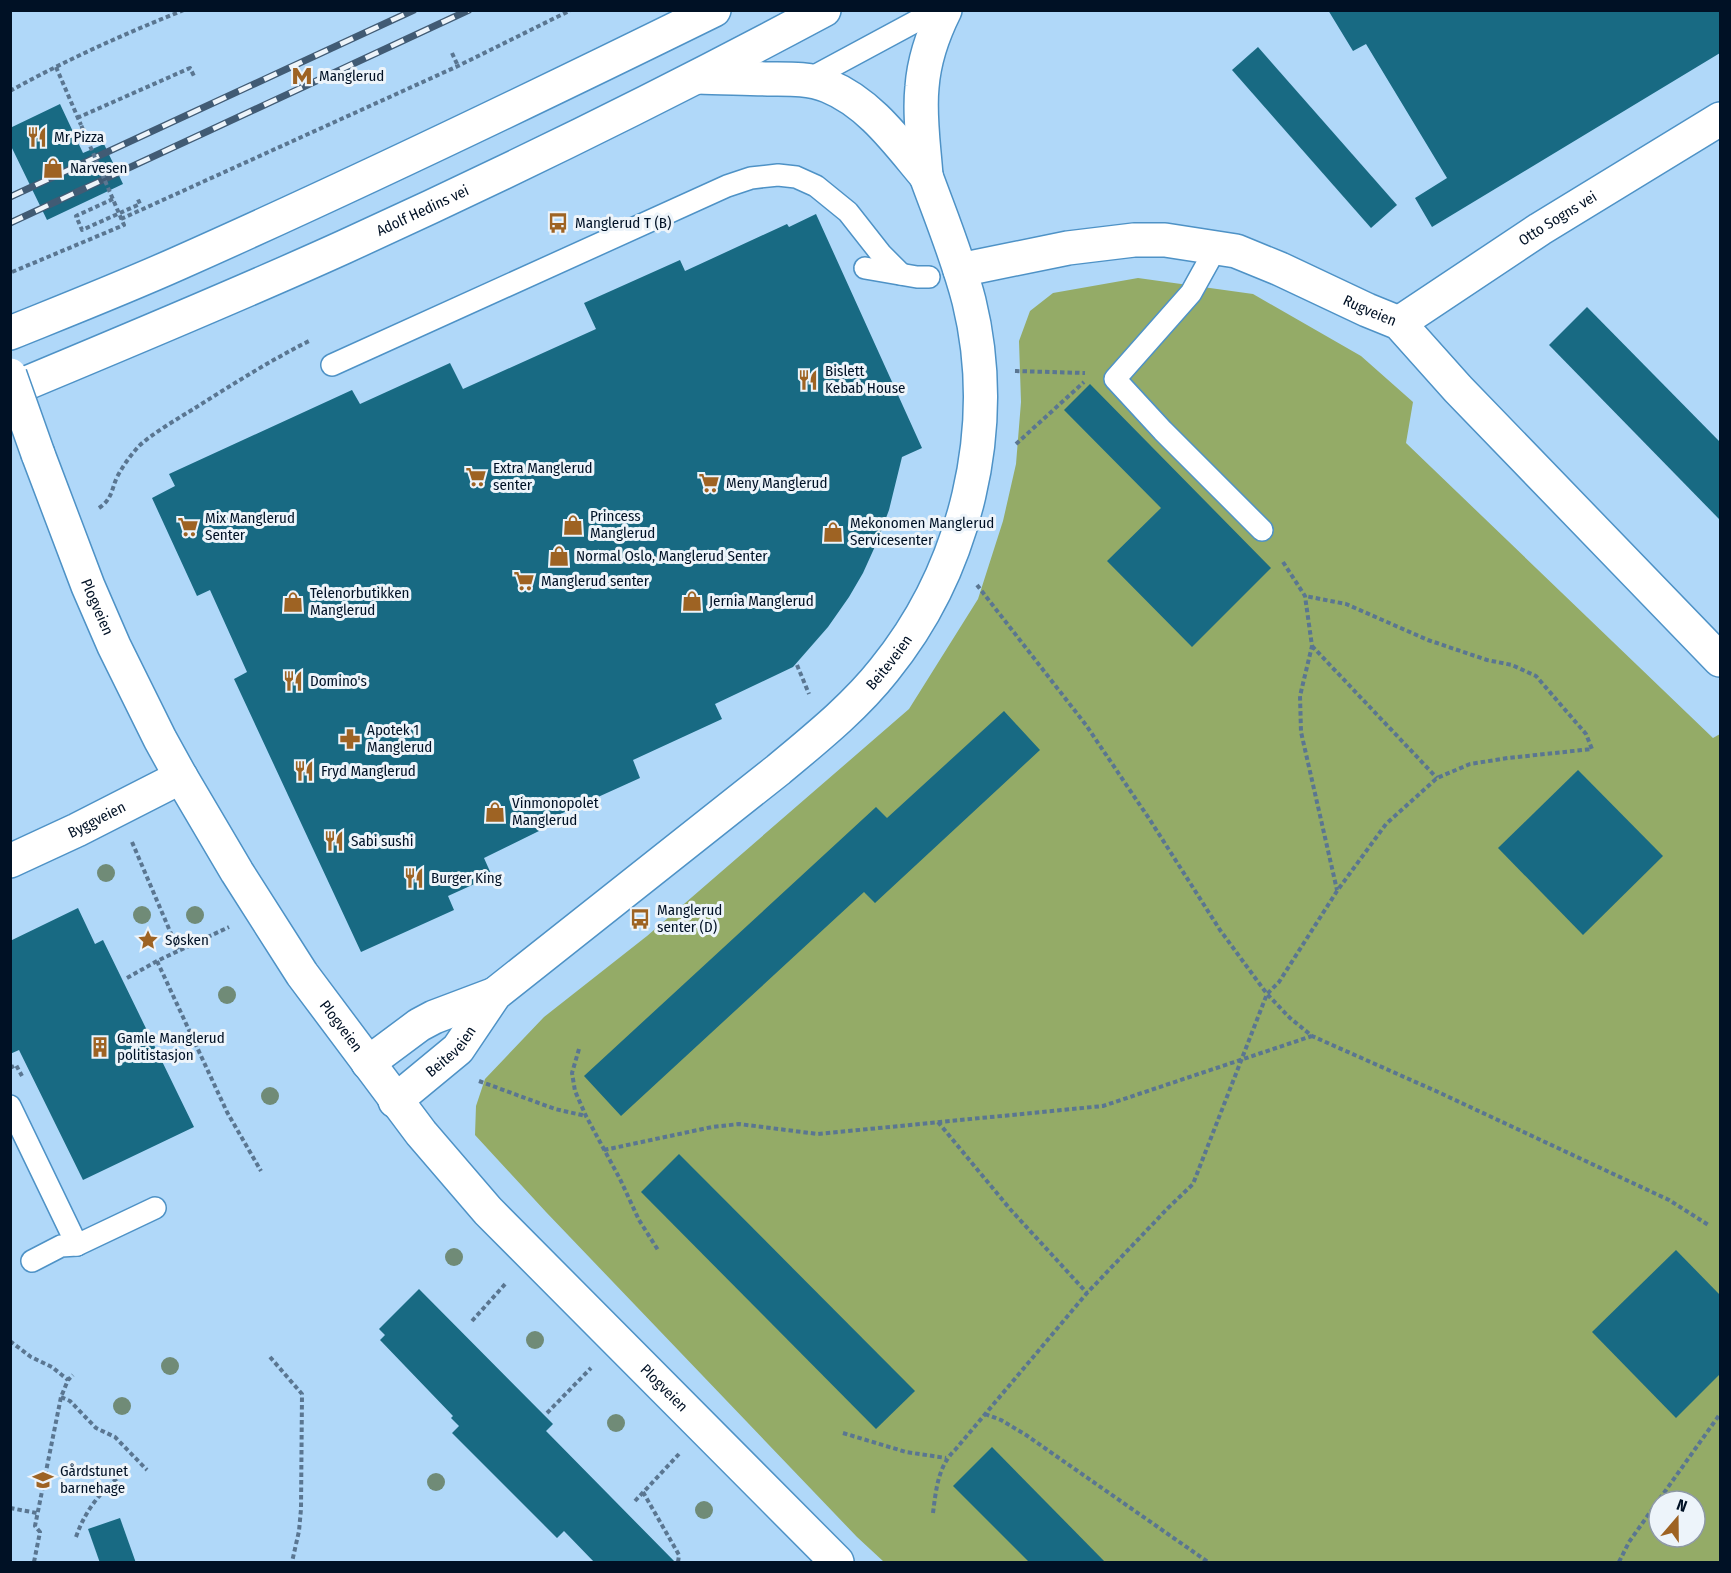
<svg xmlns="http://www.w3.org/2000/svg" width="1731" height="1573" viewBox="0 0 1731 1573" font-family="'Fira Sans Condensed',sans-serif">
<rect width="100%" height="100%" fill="#b0d8f9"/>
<path fill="#94ab67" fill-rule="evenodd" d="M1138,278l115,16 108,62 52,46 -7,41 307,295 7,-4v828h-836l-27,-25 -311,-325 -71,-77 1,-29 9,-27 59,-62 103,-81 262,-227 69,-110 25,-78 13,-57 5,-62 -2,-61 11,-30 23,-18zM1659,1501h36v36h-36z"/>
<g fill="#186a83">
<path d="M1328,10h392v43l-288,174 -17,-29 32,-20 -81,-134 -13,7z"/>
<path d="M1258,47l139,158 -26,23 -139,-158z"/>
<path d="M60,104l23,49 21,-9 19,40 -76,36 -37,-76v-16z"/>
<path d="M816,214l106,234 -20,9 -13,53 -12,32 -14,31 -14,24 -21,30 -35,40 -78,37 7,15 -89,41 7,18 -104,47 3,6 -55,27 8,18 -44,20 6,14 -93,42 -127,-273 13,-7 -37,-82 -13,6 -45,-98 23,-12 -6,-12 183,-84 8,14 90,-41 13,26 133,-60 -12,-26 96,-43 5,11 102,-47 2,3z"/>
<path d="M1587,307l133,135v78l-171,-175z"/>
<path d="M1090,384l181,184 -79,79 -85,-86 54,-53 -97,-98z"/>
<path d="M1004,711l36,39 -165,153 -11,-11 -243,224 -37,-40 292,-269 11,11z"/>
<path d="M1578,770l85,86 -80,79 -85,-87z"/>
<path d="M78,908l17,36 8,-4 91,187 -111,53 -64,-130 -9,4v-113z"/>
<path d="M679,1154l236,237 -39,38 -235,-237z"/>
<path d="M1676,1250l44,45v79l-44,44 -84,-86z"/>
<path d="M419,1289l134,135 -7,7 130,132h-81l-31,-32 -7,7 -105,-105 7,-7 -8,-8 2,-2 -73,-76 5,-5 -6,-6z"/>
<path d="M992,1447l114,116h-76l-77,-77z"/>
<path d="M120,1518l16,45h-36l-12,-34z"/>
</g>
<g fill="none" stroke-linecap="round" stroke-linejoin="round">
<g stroke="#4e92c6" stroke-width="24">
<g id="service">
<path d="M807,80l130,-70"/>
<path d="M1216,248l-25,45 -76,86 48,52 99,99"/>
<path d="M865,268l52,9h12"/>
<path d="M332,365l395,-179 24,-8 27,-3 18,2 20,9 32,26 33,42 20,20"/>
<path d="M10,1106l67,139"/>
<path d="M32,1261l29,-15 16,-1 78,-37"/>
</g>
</g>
<g stroke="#4e92c6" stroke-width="36">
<g id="minor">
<path id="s1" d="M960,270l108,-22 66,-8h31l71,11 44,18 87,41 32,13 59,66 262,271"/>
<path id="s2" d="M1399,323l141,-94 180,-110"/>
<path id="s3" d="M10,861l67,-31 104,-53"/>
<path d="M368,1063l51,-38 15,-8 61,-23"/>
<path id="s4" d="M395,1101l63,-52 37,-55 283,-224c37,-31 76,-62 106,-100 82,-101 116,-242 85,-369 -11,-43 -28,-84 -43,-125"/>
</g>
</g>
<g stroke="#4e92c6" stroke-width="36">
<g id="tertiary">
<path id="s5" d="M38,454l50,132 26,60 46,93 21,38 56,95 65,102 119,159 67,78 349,351"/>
</g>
</g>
<g stroke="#4e92c6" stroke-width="36">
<g id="trunk">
<path d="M698,77c23,1 47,1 70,2 20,0 41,-1 60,7 42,17 70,57 98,90"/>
<path d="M926,176c-2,-29 -7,-60 -4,-89 2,-27 11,-53 23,-77"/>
<path d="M10,333c57,-23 113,-45 169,-70 180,-80 358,-166 535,-253"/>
<path id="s6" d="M10,390c112,-47 224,-93 334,-143 162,-74 323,-153 480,-237"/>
</g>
</g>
<g stroke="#5a7691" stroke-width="4" stroke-dasharray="4.5 3" stroke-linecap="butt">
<path d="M452,53l6,13"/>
<path d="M56,67l25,58"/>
<path d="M10,91c56,-31 114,-57 174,-81"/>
<path d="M77,118l113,-50 4,8"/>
<path d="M113,199l-37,17 6,14 58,-26 -3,-7"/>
<path d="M121,219l337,-153 113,-56"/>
<path d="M1015,371l70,2"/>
<path d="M1016,444l68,-62"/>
<path d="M99,508c13,-9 12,-17 18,-31 6,-11 13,-21 21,-30 13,-13 41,-29 57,-39 38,-24 76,-48 116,-68"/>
<path d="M1283,562l22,34 7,50 -12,50 1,36 36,158"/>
<path d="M977,585l109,140 64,95 70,110 47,64 23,24 22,18 126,56 231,108 41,26"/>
<path d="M1312,646l125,132"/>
<path d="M797,665l12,29"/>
<path d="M132,842l46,108"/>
<path d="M157,961l70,151 34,59"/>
<path d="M127,978l30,-17 72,-34"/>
<path d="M579,1049l-7,24 3,18 11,25 34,63 19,41 19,30"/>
<path d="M10,1068l6,-3 6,11"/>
<path d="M479,1081l76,28 31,7"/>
<path d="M938,1122l72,87 77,84"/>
<path d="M604,1150l108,-23 27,-3 79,10 285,-28 209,-70"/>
<path d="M472,1321l35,-39"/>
<path d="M10,1341l21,16 21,10 16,13"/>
<path d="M270,1357l32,37 -1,115 -2,22 -7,31"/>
<path d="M61,1397l9,4 26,27 19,9 32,33"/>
<path d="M547,1413l44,-45"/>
<path d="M985,1414l16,6 25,15 182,127"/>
<path d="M843,1433l63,19 40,6"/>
<path d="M643,1492l36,63 -1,7"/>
<path d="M635,1501l44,-47"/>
<path d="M10,1508l27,5"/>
<path d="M933,1513c3,-23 5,-47 22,-63l132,-157 81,-85 25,-24 74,-190 12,-12 58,-91 49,-67 51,-46 33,-14 38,-6 84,-9 -6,-15 -50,-58 -24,-11 -25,-5 -59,-20 -82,-36 -41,-8"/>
<path d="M76,1537c10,-29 28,-50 52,-67"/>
<path d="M34,1562l6,-30 -5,-6 26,-129 7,-17 5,-5"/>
<path d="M1619,1562l10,-20 91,-128"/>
</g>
<use href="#service" stroke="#fff" stroke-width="21"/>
<use href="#minor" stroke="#fff" stroke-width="33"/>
<use href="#tertiary" stroke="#fff" stroke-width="33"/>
<use href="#trunk" stroke="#fff" stroke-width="33"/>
<g stroke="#415b74" stroke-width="7">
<g id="rail">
<path d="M10,197l404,-187"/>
<path d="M10,223l459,-213"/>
</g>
</g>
<use href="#rail" stroke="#edf4fa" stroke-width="4.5" stroke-dasharray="14" stroke-linecap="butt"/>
<g stroke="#4e92c6" stroke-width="36" stroke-linecap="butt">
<path id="tertiary-bridge" d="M10,375l28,79"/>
</g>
<path stroke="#5a7691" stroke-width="4" stroke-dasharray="4.5 3" stroke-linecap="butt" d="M12,272l112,-47 -43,-100"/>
<use href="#tertiary-bridge" stroke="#fff" stroke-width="33"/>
</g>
<g fill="#708b77">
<circle cx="106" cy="873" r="9"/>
<circle cx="142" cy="915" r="9"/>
<circle cx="195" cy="915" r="9"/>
<circle cx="227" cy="995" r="9"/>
<circle cx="270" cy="1096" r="9"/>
<circle cx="454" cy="1257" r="9"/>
<circle cx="535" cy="1340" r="9"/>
<circle cx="170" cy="1366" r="9"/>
<circle cx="122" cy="1406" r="9"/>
<circle cx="616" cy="1423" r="9"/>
<circle cx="436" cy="1482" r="9"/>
<circle cx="704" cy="1510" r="9"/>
</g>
<defs>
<g id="metro-bare" transform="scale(1.62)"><path d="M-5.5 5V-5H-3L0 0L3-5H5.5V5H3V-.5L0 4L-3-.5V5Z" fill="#9e6323" stroke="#edf4fa" stroke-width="2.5" paint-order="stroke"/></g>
<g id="restaurant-bare" transform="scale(1.62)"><path d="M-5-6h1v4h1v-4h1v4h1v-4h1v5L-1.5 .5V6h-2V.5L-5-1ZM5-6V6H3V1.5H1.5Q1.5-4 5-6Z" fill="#9e6323" stroke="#edf4fa" stroke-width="2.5" paint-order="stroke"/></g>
<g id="shop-bare" transform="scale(1.62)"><path d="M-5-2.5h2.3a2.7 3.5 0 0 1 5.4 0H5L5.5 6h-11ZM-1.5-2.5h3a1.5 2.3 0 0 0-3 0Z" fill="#9e6323" stroke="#edf4fa" stroke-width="2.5" paint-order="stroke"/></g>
<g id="bus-bare" transform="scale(1.62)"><path d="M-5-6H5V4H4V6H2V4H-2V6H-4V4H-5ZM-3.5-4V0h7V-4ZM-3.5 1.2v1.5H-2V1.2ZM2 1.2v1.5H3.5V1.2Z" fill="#9e6323" stroke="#edf4fa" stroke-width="2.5" paint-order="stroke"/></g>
<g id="supermarket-bare" transform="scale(1.62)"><path d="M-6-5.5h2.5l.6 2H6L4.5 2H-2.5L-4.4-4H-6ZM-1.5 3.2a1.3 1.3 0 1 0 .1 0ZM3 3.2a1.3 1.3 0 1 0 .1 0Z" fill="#9e6323" stroke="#edf4fa" stroke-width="2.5" paint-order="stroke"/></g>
<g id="pharmacy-bare" transform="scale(1.62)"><path d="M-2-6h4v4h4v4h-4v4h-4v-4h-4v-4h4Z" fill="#9e6323" stroke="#edf4fa" stroke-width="2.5" paint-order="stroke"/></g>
<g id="sight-bare" transform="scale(1.62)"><path d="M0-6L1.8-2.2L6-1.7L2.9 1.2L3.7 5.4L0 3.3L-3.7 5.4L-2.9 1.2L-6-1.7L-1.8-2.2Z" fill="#9e6323" stroke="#edf4fa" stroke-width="2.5" paint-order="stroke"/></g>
<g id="building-bare" transform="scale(1.62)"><path d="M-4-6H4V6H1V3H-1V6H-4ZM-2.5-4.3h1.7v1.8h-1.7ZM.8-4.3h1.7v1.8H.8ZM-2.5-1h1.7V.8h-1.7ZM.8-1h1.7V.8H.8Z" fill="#9e6323" stroke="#edf4fa" stroke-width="2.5" paint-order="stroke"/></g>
<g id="school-bare" transform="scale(1.62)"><path d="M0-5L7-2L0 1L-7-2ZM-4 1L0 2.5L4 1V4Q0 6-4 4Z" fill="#9e6323" stroke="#edf4fa" stroke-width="2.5" paint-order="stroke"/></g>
</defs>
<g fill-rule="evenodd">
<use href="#metro-bare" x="302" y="76"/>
<use href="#restaurant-bare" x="37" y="137"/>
<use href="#shop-bare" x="53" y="168"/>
<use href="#bus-bare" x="558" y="223"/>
<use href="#restaurant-bare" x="808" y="380"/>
<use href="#supermarket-bare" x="476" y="477"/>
<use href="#supermarket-bare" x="709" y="483"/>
<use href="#shop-bare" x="573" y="525"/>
<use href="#supermarket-bare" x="188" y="527"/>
<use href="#shop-bare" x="833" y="532"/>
<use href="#shop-bare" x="559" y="556"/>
<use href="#supermarket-bare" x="524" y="581"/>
<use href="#shop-bare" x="692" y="601"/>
<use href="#shop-bare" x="293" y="602"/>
<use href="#restaurant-bare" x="293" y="681"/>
<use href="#pharmacy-bare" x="350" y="739"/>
<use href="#restaurant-bare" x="304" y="771"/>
<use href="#shop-bare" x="495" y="812"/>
<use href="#restaurant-bare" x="334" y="841"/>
<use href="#restaurant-bare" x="414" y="878"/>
<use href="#bus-bare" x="640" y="919"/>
<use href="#sight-bare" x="148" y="940"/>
<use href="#building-bare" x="100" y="1047"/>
<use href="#school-bare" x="43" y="1480"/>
</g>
<g text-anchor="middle" stroke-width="6" stroke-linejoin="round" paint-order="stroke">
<g font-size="15" fill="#001125" stroke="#edf4fa" text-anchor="start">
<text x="319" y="81">Manglerud</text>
<text x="54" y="142">Mr Pizza</text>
<text x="70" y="173">Narvesen</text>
<text x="575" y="228">Manglerud T (B)</text>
<text x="825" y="376">Bislett<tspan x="825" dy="17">Kebab House</tspan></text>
<text x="493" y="473">Extra Manglerud<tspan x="493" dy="17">senter</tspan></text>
<text x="726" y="488">Meny Manglerud</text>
<text x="590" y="521">Princess<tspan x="590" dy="17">Manglerud</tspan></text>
<text x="205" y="523">Mix Manglerud<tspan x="205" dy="17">Senter</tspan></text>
<text x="850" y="528">Mekonomen Manglerud<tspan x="850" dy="17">Servicesenter</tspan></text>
<text x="576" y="561">Normal Oslo, Manglerud Senter</text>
<text x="541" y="586">Manglerud senter</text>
<text x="310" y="598">Telenorbutikken<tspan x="310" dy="17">Manglerud</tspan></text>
<text x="709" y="606">Jernia Manglerud</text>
<text x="310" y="686">Domino's</text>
<text x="367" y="735">Apotek 1<tspan x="367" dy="17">Manglerud</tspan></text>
<text x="321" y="776">Fryd Manglerud</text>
<text x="512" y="808">Vinmonopolet<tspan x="512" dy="17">Manglerud</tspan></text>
<text x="351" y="846">Sabi sushi</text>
<text x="431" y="883">Burger King</text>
<text x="657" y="915">Manglerud<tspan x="657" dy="17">senter (D)</tspan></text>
<text x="165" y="945">Søsken</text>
<text x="117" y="1043">Gamle Manglerud<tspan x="117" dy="17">politistasjon</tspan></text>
<text x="60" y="1476">Gårdstunet<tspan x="60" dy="17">barnehage</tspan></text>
</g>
<g font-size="15" fill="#001125" stroke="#edf4fa">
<text dy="5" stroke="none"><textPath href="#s6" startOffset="450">Adolf Hedins vei</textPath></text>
<text dy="5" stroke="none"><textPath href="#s2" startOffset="190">Otto Sogns vei</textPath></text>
<text dy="5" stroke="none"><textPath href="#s1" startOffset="426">Rugveien</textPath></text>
<text dy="5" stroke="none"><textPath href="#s5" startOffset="164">Plogveien</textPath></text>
<text dy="5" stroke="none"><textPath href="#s4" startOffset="664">Beiteveien</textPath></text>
<text dy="5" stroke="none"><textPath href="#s3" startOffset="96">Byggveien</textPath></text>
<text dy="5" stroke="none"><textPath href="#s5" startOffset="650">Plogveien</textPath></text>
<text dy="5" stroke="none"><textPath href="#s4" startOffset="75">Beiteveien</textPath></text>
<text dy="5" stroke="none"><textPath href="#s5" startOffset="1136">Plogveien</textPath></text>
</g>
</g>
<rect width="1731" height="1573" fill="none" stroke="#001125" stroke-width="24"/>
<g transform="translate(1677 1519) rotate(20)"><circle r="28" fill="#edf4fa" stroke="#8e99a5" stroke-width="1.5"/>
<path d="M0-4.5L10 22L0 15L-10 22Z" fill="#9e6323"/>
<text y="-9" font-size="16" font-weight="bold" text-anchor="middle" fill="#001125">N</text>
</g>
</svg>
